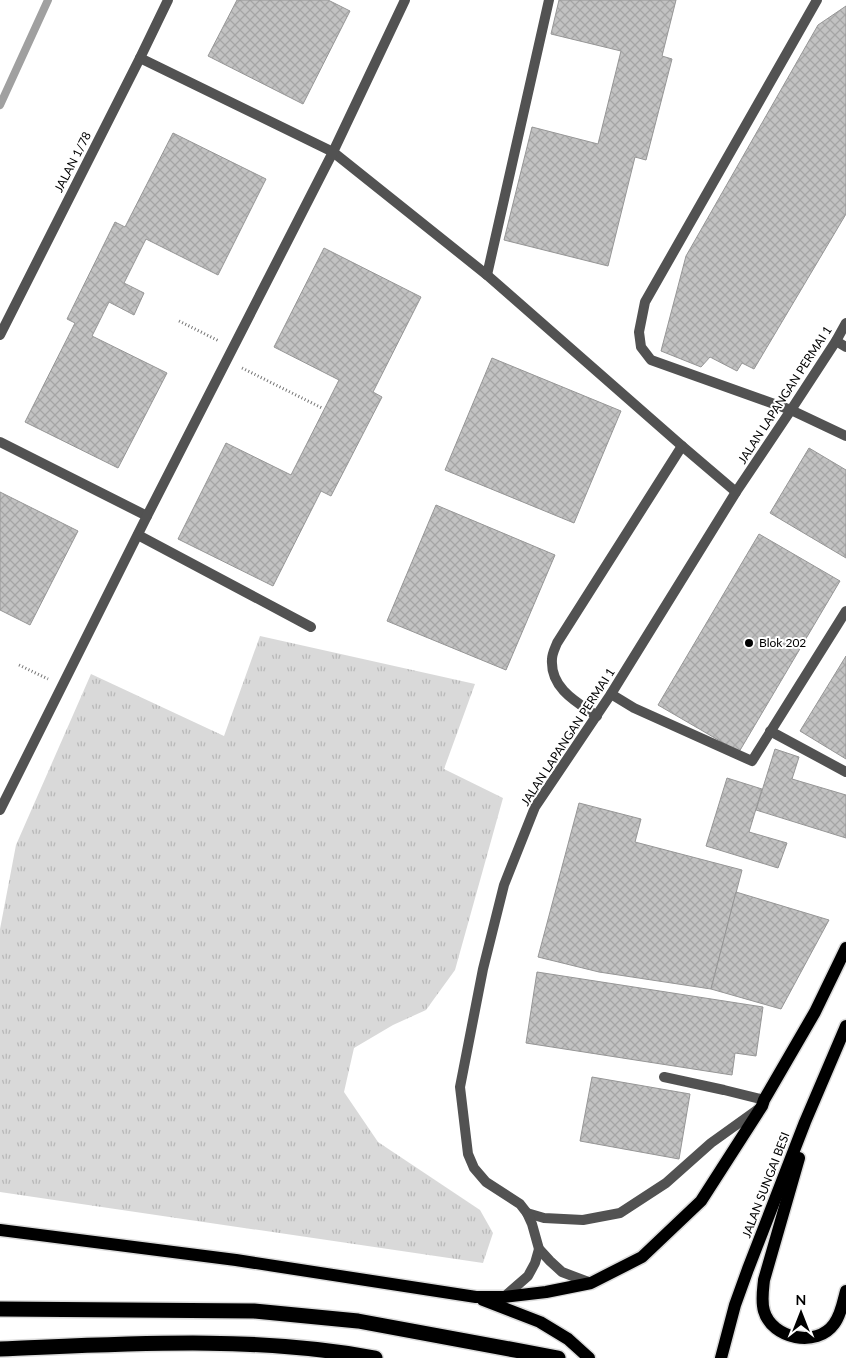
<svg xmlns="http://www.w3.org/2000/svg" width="846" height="1358" viewBox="0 0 846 1358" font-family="Lato,sans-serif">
<defs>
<pattern id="grass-tufts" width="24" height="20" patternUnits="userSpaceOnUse" patternTransform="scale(1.25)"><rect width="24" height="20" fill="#d9d9d9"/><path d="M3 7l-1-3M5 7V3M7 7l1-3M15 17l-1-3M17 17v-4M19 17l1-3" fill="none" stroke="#b8b8b8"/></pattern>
<pattern id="building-cross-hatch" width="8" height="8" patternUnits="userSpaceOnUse" patternTransform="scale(1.25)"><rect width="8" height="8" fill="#c2c2c2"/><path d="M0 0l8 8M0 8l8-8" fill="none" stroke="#a5a5a5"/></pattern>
</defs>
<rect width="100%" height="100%" fill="#fff"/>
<path fill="url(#grass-tufts)" d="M260,636l215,48 -31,85 59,29 -48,172 -29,40 -33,15 -39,23 -10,44 34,50 102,68 13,23 -10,30 -483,-71v-263l16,-84 75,-171 133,62z"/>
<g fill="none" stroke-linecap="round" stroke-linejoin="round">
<path stroke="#a0a0a0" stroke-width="8" d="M0,105l48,-105"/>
</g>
<g fill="url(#building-cross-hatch)" stroke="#969696">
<path d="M237,0h91l22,11 -47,93 -95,-48z"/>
<path d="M559,0h117l-14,56 10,3 -26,101 -11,-3 -27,109 -104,-26 28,-113 66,17 23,-93 -70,-17z"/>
<path d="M846,6v208l-92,155 -12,-6 -5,8 -27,-14 -9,10 -40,-16 25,-95 132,-231z"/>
<path d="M173,133l93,46 -48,96 -72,-36 -22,44 20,10 -10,22 -25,-13 -17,34 75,37 -49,95 -93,-46 50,-99 -8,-4 48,-97 10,5z"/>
<path d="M324,248l97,49 -48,95 9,5 -51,99 -10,-5 -48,95 -95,-47 48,-96 65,32 48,-95 -65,-33z"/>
<path d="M492,358l129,53 -47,112 -129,-53z"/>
<path d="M809,448l37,22v88l-76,-45z"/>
<path d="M0,492l78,39 -48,94 -30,-15z"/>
<path d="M436,505l119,50 -49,115 -119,-49z"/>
<path d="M759,534l81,47 -101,171 -81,-47z"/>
<path d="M846,656v103l-46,-28z"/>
<path d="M775,749l24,8 -7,22 54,16v43l-90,-28z"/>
<path d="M727,778l35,11 -13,43 38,11 -9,25 -72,-22z"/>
<path d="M579,803l62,16 -6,23 107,28 -31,119 -112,-17 -61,-15z"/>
<path d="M736,892l93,28 -48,89 -70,-20z"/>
<path d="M537,972l226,35 -7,49 -21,-3 -3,22 -206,-32z"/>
<path d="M592,1077l98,17 -11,65 -99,-18z"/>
</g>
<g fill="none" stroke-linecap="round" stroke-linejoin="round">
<g stroke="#dbdbdb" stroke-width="15">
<g id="primary">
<path d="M799,1158l-35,122c-1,10 -3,21 0,31 8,28 53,37 70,13 7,-9 9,-22 12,-33"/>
<path d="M0,1230l236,30 240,37h28l42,-5 45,-9 51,-26 59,-56 61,-95 2,-6 51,-88 31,-64"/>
<path d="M483,1300l57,22 28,17 21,19"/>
<path d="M721,1358l14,-53 13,-36 57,-147 41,-96"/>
</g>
</g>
<g stroke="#dbdbdb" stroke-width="18">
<g id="highway">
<path d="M0,1309l254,2 104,10 200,37"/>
<path d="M0,1349c125,-5 251,-14 375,9"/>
</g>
</g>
<g stroke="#747474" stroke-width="3" stroke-dasharray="1 2.5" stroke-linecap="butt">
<path d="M179,321l40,20"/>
<path d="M242,368l80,40"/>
<path d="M19,665l29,14"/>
</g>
<g stroke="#525252" stroke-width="10">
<path d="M817,0l-172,302 -6,30 2,15 10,13 140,50 55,26"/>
<path d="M836,341l10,6"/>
<path d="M611,694l23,14 118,53 94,-150"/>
<path d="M597,716c-21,-14 -47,-28 -45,-57 0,-5 3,-11 5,-16l125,-197"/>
<path d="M770,731l76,41"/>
<path d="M664,1077l60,13 40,10"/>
<path d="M527,1213l17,5 39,2 37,-7 46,-30 45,-40 46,-33"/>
</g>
<g stroke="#525252" stroke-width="10">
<path d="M140,58l193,94 154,123 195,171 54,46"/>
<path d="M487,275l62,-275"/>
<path d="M0,335l140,-277 28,-58"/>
<path d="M0,442l147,74"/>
<path d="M138,535l173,92"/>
<path d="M0,810l147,-294 186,-364 72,-152"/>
<path d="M591,1283l-29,-11 -12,-11 -11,-12 -7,-25 -5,-11 -7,-9 -34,-22 -12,-14 -6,-14 -8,-67 23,-118 21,-84 31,-78 76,-113 125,-202 55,-82 45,-69 10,-18"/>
<path d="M504,1297l24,-21 7,-13 4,-14"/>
</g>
<use href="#primary" stroke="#000" stroke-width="12"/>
<use href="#highway" stroke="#000" stroke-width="15"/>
</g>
<circle fill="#000" stroke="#fff" stroke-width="2" cx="749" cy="643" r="5"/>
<g text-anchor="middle" stroke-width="4" stroke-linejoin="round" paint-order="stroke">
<g font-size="12" fill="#000" stroke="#fff">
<text transform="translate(73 162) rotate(-63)" y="4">JALAN 1/78</text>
<text transform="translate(785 395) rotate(-57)" y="4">JALAN LAPANGAN PERMAI 1</text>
<text transform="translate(568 737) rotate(-57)" y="4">JALAN LAPANGAN PERMAI 1</text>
<text transform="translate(766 1185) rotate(-69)" y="4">JALAN SUNGAI BESI</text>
</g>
<g font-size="12" fill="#000" stroke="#fff" text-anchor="start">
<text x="759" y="647">Blok 202</text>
</g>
</g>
<g transform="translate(801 1313)" stroke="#ffffff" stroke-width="4" paint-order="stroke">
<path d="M0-4L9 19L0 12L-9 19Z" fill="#000000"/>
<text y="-8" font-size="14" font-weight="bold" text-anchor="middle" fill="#000000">N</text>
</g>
</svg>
